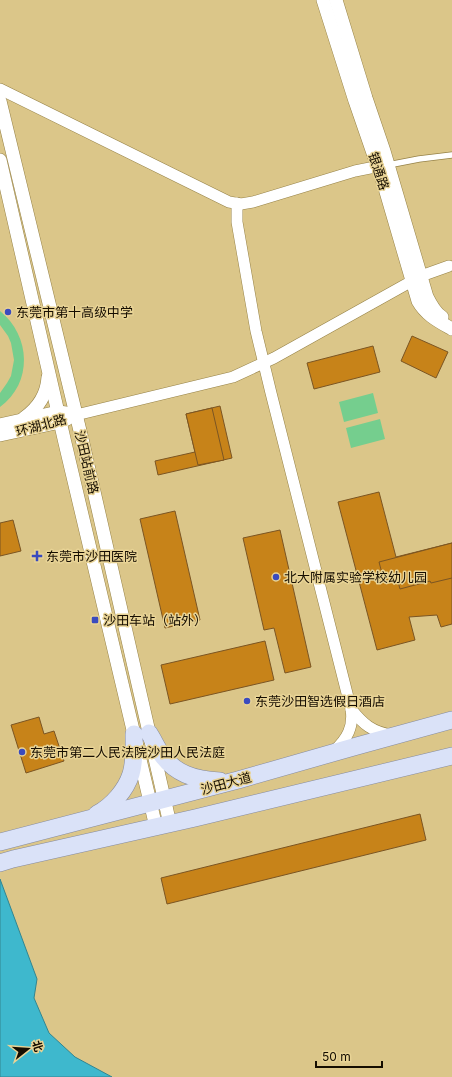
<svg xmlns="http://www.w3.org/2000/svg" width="452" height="1077" viewBox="0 0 452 1077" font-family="Inter,'Noto Sans SC',sans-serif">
<rect width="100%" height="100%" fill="#dbc689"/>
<g fill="#75ce8e">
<path d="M0,311c31,25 33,72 0,96v-14l7,-10 4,-7 3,-16 -3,-17 -3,-7 -8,-11z"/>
<path d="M373,393l5,20 -34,9 -5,-20z"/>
<path d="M380,419l5,20 -34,9 -5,-20z"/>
</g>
<path fill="#3eb8cd" stroke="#328590" d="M0,879l37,100 -3,19 15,35 26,24 37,20h-112z"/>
<g fill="#c78319" stroke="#7b5523">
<path d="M412,336l36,16 -12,26 -35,-17z"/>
<path d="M373,346l7,26 -66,17 -7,-26z"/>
<path d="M220,406l12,52 -74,17 -3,-14 40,-9 -9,-38z"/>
<path d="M212,408l12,52 -26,5 -12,-51z"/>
<path d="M379,492l17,65 56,-14v81l-11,3 -4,-12 -28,2 6,23 -38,10 -39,-148z"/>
<path d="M175,511l25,109 -35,8 -25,-109z"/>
<path d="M13,520l8,31 -21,5v-33z"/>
<path d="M280,530l31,137 -26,6 -11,-45 -10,2 -21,-92z"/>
<path d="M452,543v35l-21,5 -1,-2 -30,8 -3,-11 -13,3 -5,-19z"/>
<path d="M265,641l9,39 -104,24 -9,-39z"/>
<path d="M39,717l5,17 10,-3 10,30 -38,12 -15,-48z"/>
<path d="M420,814l6,26 -259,64 -6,-26z"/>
</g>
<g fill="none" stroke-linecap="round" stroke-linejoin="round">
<g stroke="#968247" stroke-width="7">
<path id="service" d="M388,165l31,-6 33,-4"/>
</g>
<g stroke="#968247" stroke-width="12">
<g id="minor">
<path d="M0,89l229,113 12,2 12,-2 102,-31 30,-6"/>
<path d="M237,203v19l19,109 15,62 80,316c3,18 -4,30 -17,42"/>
<path d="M76,415l157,-38 41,-19 147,-82 28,-10"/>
<path d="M351,709c12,15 21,23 41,26"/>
</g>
</g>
<g stroke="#968247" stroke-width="14">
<g id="tertiary">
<path d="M323,0l32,101 29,84 34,116c8,14 20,20 34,28"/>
<path d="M336,0l30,98 18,53 43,146c4,8 8,16 15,20"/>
<path d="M0,101l82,338 88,385"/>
<path d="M0,160l65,283 91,384"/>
<path d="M24,418c14,-10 23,-23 24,-41"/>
<path d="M0,425l58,-13 8,1"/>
<path d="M0,435l60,-13 7,-3"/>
</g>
</g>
<g stroke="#858a9e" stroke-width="18">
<g id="primary">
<path d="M149,733c4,6 7,13 11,19 14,22 35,28 60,29"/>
<path d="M97,814c15,-8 29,-24 34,-40 4,-13 3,-27 3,-40"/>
<path d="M0,842l238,-62 119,-34 95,-26"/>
<path d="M0,863l13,-4 182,-41 257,-62"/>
</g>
</g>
<use href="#service" stroke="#fff" stroke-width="5.5"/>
<use href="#minor" stroke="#fff" stroke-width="11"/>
<use href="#tertiary" stroke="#fff" stroke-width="13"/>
<use href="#primary" stroke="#dae2f8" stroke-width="17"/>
</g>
<g fill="#3a4bbe" stroke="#e8d395" stroke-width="1.5">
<circle cx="8" cy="312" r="4"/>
<path d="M35 550h4v4h4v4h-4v4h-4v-4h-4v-4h4z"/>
<circle cx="276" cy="577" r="4"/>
<rect x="91" y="616" width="8" height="8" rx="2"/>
<circle cx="247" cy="701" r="4"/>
<circle cx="22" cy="752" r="4"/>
</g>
<g text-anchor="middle" stroke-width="3" stroke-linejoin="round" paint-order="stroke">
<g font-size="13" fill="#150d00" stroke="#e8d395">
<text transform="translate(379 171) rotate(72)" y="5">银通路</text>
<text transform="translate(41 425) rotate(-15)" y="5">环湖北路</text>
<text transform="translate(87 462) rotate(77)" y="5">沙田站前路</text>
<text transform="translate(226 783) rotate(-15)" y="5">沙田大道</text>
</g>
<g font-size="13" fill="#150d00" stroke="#e8d395" text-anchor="start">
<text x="16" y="317">东莞市第十高级中学</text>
<text x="46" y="561">东莞市沙田医院</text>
<text x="284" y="582">北大附属实验学校幼儿园</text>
<text x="103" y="625">沙田车站（站外）</text>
<text x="255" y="706">东莞沙田智选假日酒店</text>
<text x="30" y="757">东莞市第二人民法院沙田人民法庭</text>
</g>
</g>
<g transform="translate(28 1049) rotate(73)" stroke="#e8d395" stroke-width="3" paint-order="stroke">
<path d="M0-3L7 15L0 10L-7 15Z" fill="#150d00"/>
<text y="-6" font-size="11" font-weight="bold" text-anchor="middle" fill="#150d00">北</text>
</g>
<path d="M316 1061v6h66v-6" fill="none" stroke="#150d00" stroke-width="2"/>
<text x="322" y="1061" font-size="12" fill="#150d00" stroke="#e8d395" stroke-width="3" paint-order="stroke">50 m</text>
</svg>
